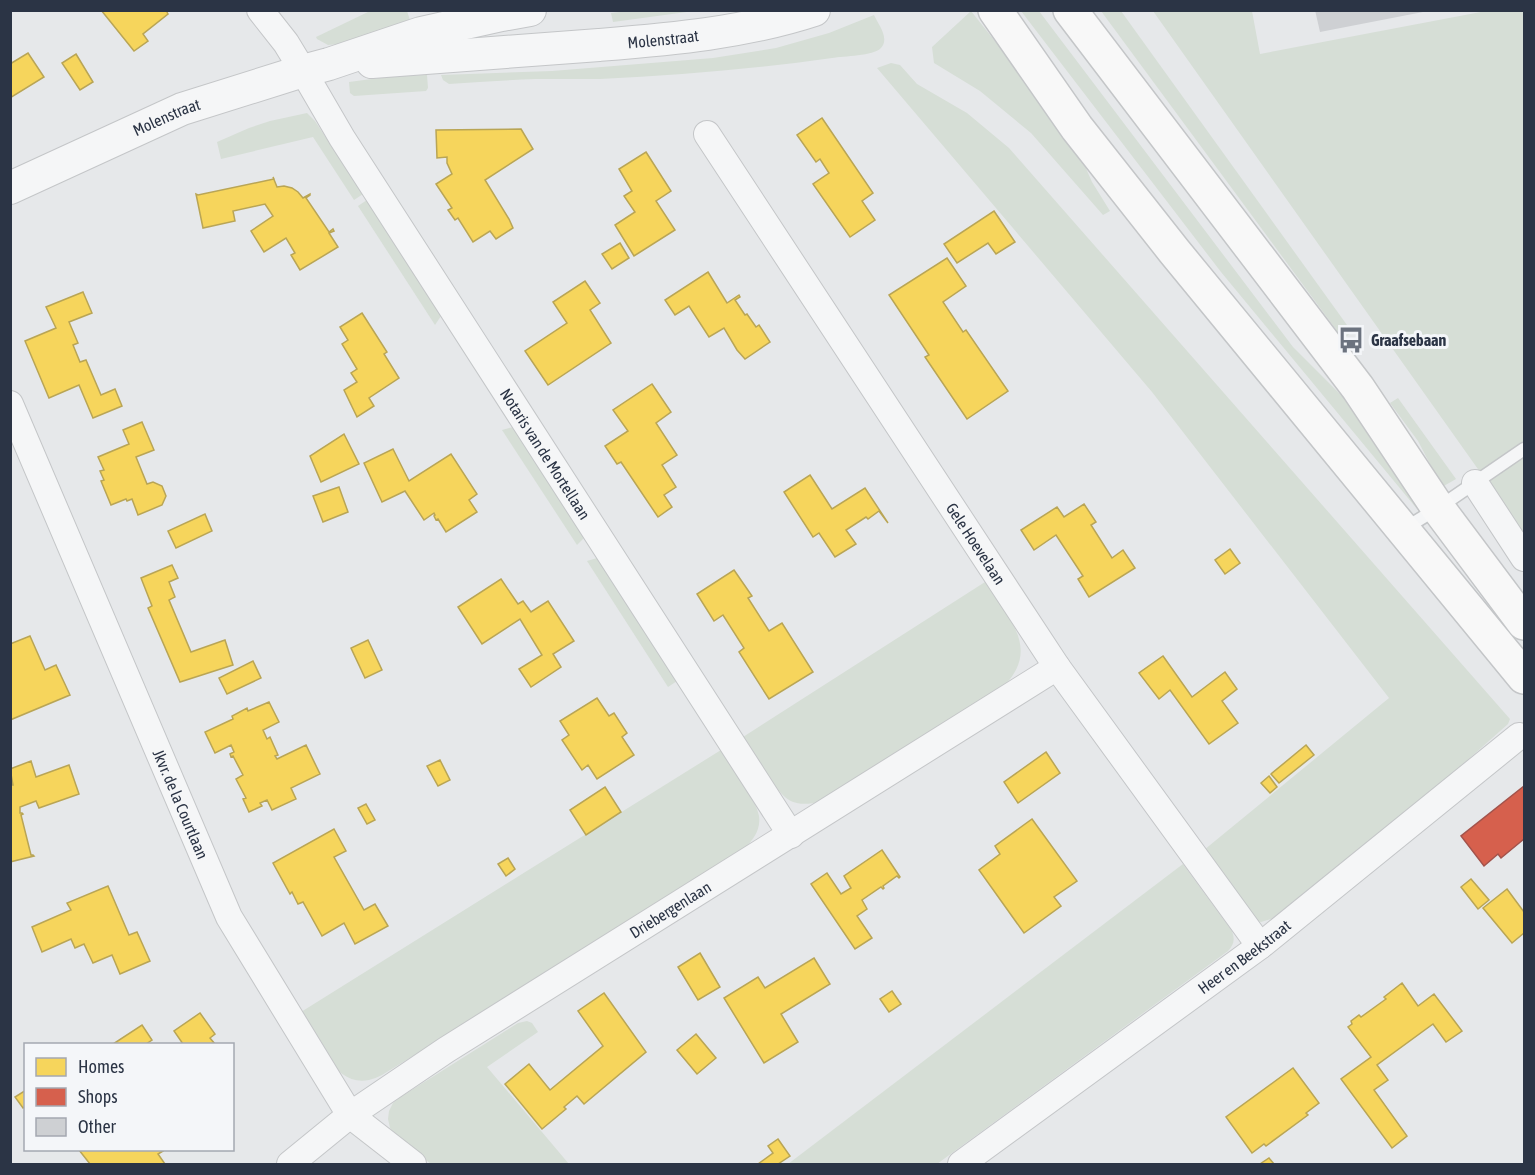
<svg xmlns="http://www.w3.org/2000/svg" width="1535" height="1175" viewBox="0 0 1535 1175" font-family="'Asap Condensed',sans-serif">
<rect width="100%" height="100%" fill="#e6e8ea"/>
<g fill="#d6ded6">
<path d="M370,11h37l6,18 -73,15 -12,1 -11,-6 -1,-2z"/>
<path d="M628,11v-1l66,1 -81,11 -2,-9z"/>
<path d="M971,11l102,128 19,43 18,29 -7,4 -72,-82 -51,-42 -46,-28 -2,-16z"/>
<path d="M1021,11h18l254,336 53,53 110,146 -5,4 -230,-278z"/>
<path d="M1101,11h20l231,321 -9,7z"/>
<path d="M1153,11h99l8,43 226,-43h38v523z"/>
<path d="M874,15c4,9 16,23 7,33 -8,8 -37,8 -49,10 -77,11 -154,17 -232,21 -21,0 -43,0 -64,0 -29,1 -58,3 -87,5l-6,-4 -2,-5 111,-4 161,-13 63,-10 53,-15z"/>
<path d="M891,63l9,2 17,19 50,29 42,35 501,571 -2,5 -101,90 -136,105 -10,3 -8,-3 -49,-69 185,-152 -237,-306 -275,-324z"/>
<path d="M427,75l1,13 -2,3 -72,5 -4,-3 -1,-11 45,-6z"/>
<path d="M307,113l8,8 48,73 -9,6 -41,-63 -92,22 -4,-17 32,-14 21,-7z"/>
<path d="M367,200l74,116 -6,9 -77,-119z"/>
<path d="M1398,398l58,81 -14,8 -24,-46 -28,-38z"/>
<path d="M513,427l71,111 -7,7 -75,-115z"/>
<path d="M597,558l80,123 -9,6 -81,-126z"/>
<path d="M985,582c24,37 57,67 17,106l-180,113c-32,9 -40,-4 -56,-29 -8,-12 -15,-23 -23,-35z"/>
<path d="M721,750c9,15 36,51 38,66 2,14 -6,24 -15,33l-92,60 -270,166c-4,2 -9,4 -13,5 -35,8 -54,-44 -68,-68z"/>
<path d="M1183,864l49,67c3,9 2,13 -4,20l-291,213h-149z"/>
<path d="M527,1021l5,2 6,9 -51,35 82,97h-138l-34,-27 -7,-9 -2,-9 1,-8 4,-8 6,-5 119,-75z"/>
</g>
<g fill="#f6d55c" stroke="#b9a555" stroke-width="1.5">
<path d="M101,10h65l2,4 -25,20 5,7 -14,10z"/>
<path d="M28,53l16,24 -34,21v-34z"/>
<path d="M76,54l17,28 -13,8 -18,-27z"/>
<path d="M822,118l51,75 -11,8 13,19 -25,17 -37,-53 16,-11 -9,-14 -4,3 -19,-27z"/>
<path d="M521,129l12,20 -48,31 24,39 4,9 -17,11 -6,-8 -17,11 -15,-24 -3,2 -7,-10 4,-2 -16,-24 16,-10 -5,-11v-6l-10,1 -1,-28z"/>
<path d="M646,152l25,39 -15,10 19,29 -41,26 -19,-31 20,-13 -11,-16 8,-5 -13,-22z"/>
<path d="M273,177l4,10 7,-1 8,2 6,4 5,6 7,-4v1l-4,3 23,34 4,-3 1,2 -5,2 9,14 -38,23 -9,-15 4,-2 -9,-15 -22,14 -13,-21 22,-15 -8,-12 -32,7 2,10 -32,7 -7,-34 2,1 76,-16z"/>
<path d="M994,211l21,31 -19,12 -8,-11 -31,20 -13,-19z"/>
<path d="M620,243l9,15 -17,11 -10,-15z"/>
<path d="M947,258l19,28 -23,16 20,30 3,-2 42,61 -41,28 -42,-62 4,-2 -40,-60z"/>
<path d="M708,272l19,31 12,-8 1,2 -5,3 10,15 2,-1 9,13 3,-2 11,17 -25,17 -8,-9 -13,-22 -15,9 -20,-31 -14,9 -10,-15z"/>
<path d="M585,281l15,22 -10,7 21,33 -63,42 -23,-34 42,-28 -14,-21z"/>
<path d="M83,292l9,21 -23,9 9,21 -5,2 7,17 6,-2 15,35 14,-6 7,17 -29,12 -14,-33 -30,13 -24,-57 31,-13 -10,-21z"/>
<path d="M362,313l25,39 -3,2 15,24 -30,20 5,8 -17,11 -13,-27 13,-8 -6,-9 6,-4 -15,-25 6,-4 -8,-13z"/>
<path d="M652,384l19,28 -15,11 21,32 -15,10 14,22 -12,8 8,12 -14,10 -37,-55 -4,2 -12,-18 23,-15 -15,-21z"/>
<path d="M142,422l12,28 -18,7 11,27 6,-2 9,4 4,10 -4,9 -24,10 -6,-16 -5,2 -1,-2 -15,6 -10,-24 3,-1 -4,-9 4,-1 -6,-13 31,-13 -6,-14z"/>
<path d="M344,434l15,30 -38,18 -11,-26z"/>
<path d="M393,449l16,32 42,-27 26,40 -8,6 8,12 -31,20 -8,-13 -2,1 -2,-4 1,-1 -1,-2 -10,7 -19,-29 -23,11 -18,-39z"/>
<path d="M810,475l22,34 33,-21 23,35 -9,-12 -11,8 -2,-2 -20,13 10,14 -21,13 -16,-24 -6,4 -29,-45z"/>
<path d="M339,487l9,25 -25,10 -10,-26z"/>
<path d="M1084,504l12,18 -5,3 21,33 11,-8 12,18 -46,29 -11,-18 5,-3 -27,-41 -22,15 -13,-20 36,-23 7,10z"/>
<path d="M205,514l7,17 -36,17 -8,-17z"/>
<path d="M1230,549l10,14 -15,11 -10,-14z"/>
<path d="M172,565l6,13 -9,4 6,15 -6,3 22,52 34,-12 8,25 -53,17 -32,-74 4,-2 -11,-28z"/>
<path d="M734,570l18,26 -4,2 21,33 13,-8 31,49 -44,27 -30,-47 5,-4 -21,-33 -9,6 -17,-27z"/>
<path d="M501,579l17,25 5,-3 8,11 17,-11 26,40 -21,13 8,13 -30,20 -12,-18 23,-14 -22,-36 -38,25 -24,-37z"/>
<path d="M30,636l15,34 11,-5 14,30 -60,25v-76z"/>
<path d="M368,640l14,30 -17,8 -14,-30z"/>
<path d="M1163,656l29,41 33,-25 12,17 -15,12 16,22 -29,21 -39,-54 -11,9 -20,-26z"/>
<path d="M253,661l8,17 -34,16 -8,-16z"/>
<path d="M597,698l12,18 5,-3 13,20 -5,4 12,18 -37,24 -9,-14 -6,5 -20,-30 7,-5 -9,-14z"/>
<path d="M269,702l10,20 -16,8 4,9 3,-2 8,18 -3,1 2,3 29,-14 14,29 -29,14 5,11 -24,11 -5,-10 -7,3 2,3 -13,6 -6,-13 3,-1 -10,-19 7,-4 -10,-19 -2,1 -1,-3 4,-2 -3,-7 -16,8 -10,-21 28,-13 -1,-3 15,-8 1,3z"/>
<path d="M1306,745l8,10 -35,28 -8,-9z"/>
<path d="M1046,752l14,21 -42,30 -14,-21z"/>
<path d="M440,760l10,20 -12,6 -11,-20z"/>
<path d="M31,761l5,16 33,-12 10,29 -40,14 -3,-7 -16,6v6h2l1,1 -2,1 10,40h2l1,1 -24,6v-77h3l-3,-16z"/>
<path d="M1269,776l8,11 -7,6 -9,-10z"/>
<path d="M605,787l16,25 -35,23 -16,-25z"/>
<path d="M366,804l9,16 -8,4 -9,-16z"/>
<path d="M1032,819l45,62 -23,16 7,9 -37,27 -45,-63 21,-16 -5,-8z"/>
<path d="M334,829l12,22 -12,6 30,53 11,-6 13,22 -33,18 -11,-21 -22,13 -19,-34 -5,2 -6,-12 -2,2 -17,-31z"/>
<path d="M882,850l18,27 -1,1 -2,-2 -14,10 1,2 -1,1 -2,-2 -19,13 5,9 -10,7 15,22 -17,11 -44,-65 16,-11 14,21 10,-6 -7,-12z"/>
<path d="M508,858l7,11 -9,7 -8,-12z"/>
<path d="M1471,879l18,21 -11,9 -17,-22z"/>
<path d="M108,886l21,49 8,-3 13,29 -30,13 -8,-19 -19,8 -9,-19 -9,4 -4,-9 -29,13 -10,-25 39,-17 -4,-7z"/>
<path d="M1507,889l17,23v21l-12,10 -29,-35z"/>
<path d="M700,953l20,34 -22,13 -20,-33z"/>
<path d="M814,958l16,26 -49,30 17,28 -34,21 -40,-65 34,-21 7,11z"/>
<path d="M1402,983l16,23 16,-12 28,37 -16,11 -13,-18 -56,41 11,15 -14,10 33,46 -15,12 -51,-69 30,-22 -23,-30 4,-3 -1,-3 8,-6 2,2 25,-18 -2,-2z"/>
<path d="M892,991l9,13 -12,8 -9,-13z"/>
<path d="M604,993l42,59 -62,52 -7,-8 -13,11 2,2 -24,20 -37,-45 24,-20 21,26 53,-44 -25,-35z"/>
<path d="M200,1013l15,21 -5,4 5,6h-32l-9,-13z"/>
<path d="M142,1025l10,15 -6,4h-33z"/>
<path d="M696,1034l20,24 -19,16 -20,-24z"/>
<path d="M1293,1068l26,35 -13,10 2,2 -42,31 -2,-2 -12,9 -26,-36z"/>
<path d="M26,1090v16l-3,2 -8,-11z"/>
<path d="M778,1139l12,17 -12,8h-20l15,-11 -5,-7z"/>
<path d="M79,1150h83l1,1 -5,3 7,10h-75z"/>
<path d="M1269,1158l5,6h-14z"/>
</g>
<path fill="#d6604d" stroke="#a3534b" stroke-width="1.5" d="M1524,786v53l-23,19 -3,-4 -14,12 -23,-30z"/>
<path fill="#ced0d3" d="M1315,10h108v2l-103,20z"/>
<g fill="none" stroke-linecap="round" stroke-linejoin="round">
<g stroke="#c4c6c8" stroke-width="15">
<path id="service" d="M1404,529l34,-21 86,-59"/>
</g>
<g stroke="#c4c6c8" stroke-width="28">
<g id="minor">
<path id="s1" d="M260,10l26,33 17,28 39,67 449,697"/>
<path id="s2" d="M707,134l350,533 203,279"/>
<path id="s3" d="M10,404l219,513 121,198 63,49"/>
<path d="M1475,483l49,75"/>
<path id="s4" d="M290,1164l60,-49 96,-65 611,-383"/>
<path id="s5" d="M961,1164l299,-218 259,-210"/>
</g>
</g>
<g stroke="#c4c6c8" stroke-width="34">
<g id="tertiary">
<path id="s6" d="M372,62c76,-6 151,-11 227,-17 72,-6 145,-12 215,-35"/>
<path id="s7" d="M10,188l172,-79 121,-38 26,-7 92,-31 81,-18 28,-5"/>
</g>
</g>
<g stroke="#c4c6c8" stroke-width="36">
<g id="secondary">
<path d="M995,10l82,118 97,123 350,426"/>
<path d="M1070,10l288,378 80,120 86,115"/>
</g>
</g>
<use href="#service" stroke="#f5f6f7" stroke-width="12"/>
<use href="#minor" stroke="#f5f6f7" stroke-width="26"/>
<use href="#tertiary" stroke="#f5f6f7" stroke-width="32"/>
<use href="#secondary" stroke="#f8f8f8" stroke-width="33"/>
</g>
<defs>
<g id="bus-bare" transform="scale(2.07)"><path d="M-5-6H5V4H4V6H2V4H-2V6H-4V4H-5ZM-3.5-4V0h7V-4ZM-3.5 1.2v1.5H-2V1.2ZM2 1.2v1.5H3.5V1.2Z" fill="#6c737f" stroke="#f4f6f9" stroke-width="2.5" paint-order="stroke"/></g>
</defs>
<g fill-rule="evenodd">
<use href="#bus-bare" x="1351" y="340"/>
</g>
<g text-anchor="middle" stroke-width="6" stroke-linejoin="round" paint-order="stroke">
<g font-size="16" fill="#2b3445" stroke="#f4f6f9">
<text dy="6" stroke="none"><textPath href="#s6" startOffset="292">Molenstraat</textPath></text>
<text dy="6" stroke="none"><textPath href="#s7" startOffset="172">Molenstraat</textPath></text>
<text dy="6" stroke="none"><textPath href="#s1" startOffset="528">Notaris van de Mortellaan</textPath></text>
<text dy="6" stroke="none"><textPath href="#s2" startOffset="490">Gele Hoevelaan</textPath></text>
<text dy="6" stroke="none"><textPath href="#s3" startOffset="435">Jkvr. de la Courtlaan</textPath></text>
<text dy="6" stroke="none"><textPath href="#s4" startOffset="458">Driebergenlaan</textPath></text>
<text dy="6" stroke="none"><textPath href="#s5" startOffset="351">Heer en Beekstraat</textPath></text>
</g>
<g font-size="16" font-weight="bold" fill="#2b3445" stroke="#f4f6f9" text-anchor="start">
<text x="1371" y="346">Graafsebaan</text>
</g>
</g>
<rect width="1535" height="1175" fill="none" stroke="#2b3445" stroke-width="24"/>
<rect x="24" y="1043" width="210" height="108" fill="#f4f6f9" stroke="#a4a8b1" stroke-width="1.5"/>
<rect x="36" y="1058" width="30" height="18" fill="#f6d55c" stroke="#a4a8b1" stroke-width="1.5"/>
<text x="78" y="1073" font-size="18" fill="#2b3445">Homes</text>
<rect x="36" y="1088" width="30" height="18" fill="#d6604d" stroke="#a4a8b1" stroke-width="1.5"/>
<text x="78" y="1103" font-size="18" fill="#2b3445">Shops</text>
<rect x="36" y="1118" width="30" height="18" fill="#ced0d3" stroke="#a4a8b1" stroke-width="1.5"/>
<text x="78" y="1133" font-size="18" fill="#2b3445">Other</text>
</svg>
